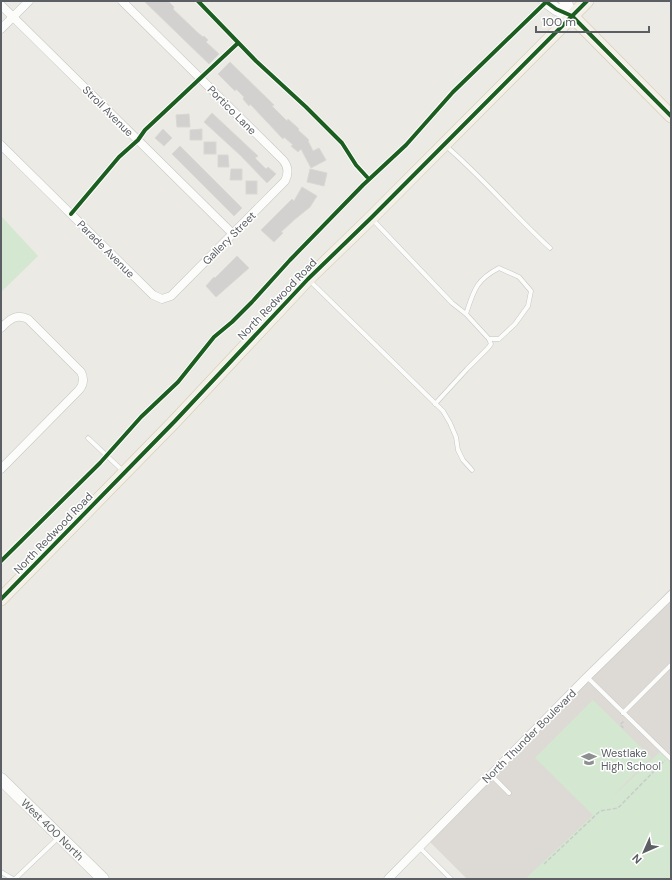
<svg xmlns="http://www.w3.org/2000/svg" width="672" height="880" viewBox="0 0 672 880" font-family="'DM Sans',sans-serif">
<rect width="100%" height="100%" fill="#ebeae5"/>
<path fill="#dddad5" d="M671,588v291h-204l-39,-39 159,-163z"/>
<g fill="#d4e7d0">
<path d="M1,216l37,40 -37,36z"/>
<path d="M593,700l58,57 -43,44 52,-49 11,11v116h-146l68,-64 -58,-57z"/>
</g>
<g fill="#d2d1cf" stroke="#dad8d4">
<path d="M144,1h24l6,6 -1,2 24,23 6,5 1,-1 4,4 -2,2 13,12 -10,10z"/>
<path d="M230,62l44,43 -2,1 15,15 1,-2 11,10 -1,1 11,10 -1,1 5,10 6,-3 7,12 -15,8 -10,-19 -3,3 -7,-6 2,-1 -9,-8 -1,2 -33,-35 -1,2 -6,-7 1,-2 -8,-8 -1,2 -17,-17z"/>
<path d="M212,113l46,43 -3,2 11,11 2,-2 8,7 -9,9 -27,-28 -36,-33z"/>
<path d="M189,114l1,13h-13l-1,-12z"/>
<path d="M163,129l9,9 -8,8 -9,-8z"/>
<path d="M202,129v11h-12v-10z"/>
<rect x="204" y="142" width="12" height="12"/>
<path d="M180,146l62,62 -8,8 -62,-62z"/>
<path d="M218,155h10l1,12h-11z"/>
<path d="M231,169h11v11h-12z"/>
<path d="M310,169l17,4 -3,13 -17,-4z"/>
<rect x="246" y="181" width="11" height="13"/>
<path d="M302,187l15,9 -7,11 -16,13 -13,12 2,1 -9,9 -13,-12 31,-31 2,2z"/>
<path d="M237,256l12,12 -33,29 -10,-11 8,-9 1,1z"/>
</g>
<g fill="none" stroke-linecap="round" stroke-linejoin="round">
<g stroke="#c6c6c6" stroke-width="5">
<g id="lane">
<path d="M446,146c37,32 68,69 104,102"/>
<path d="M373,220l79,83 14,11 23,25h10l16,-15 13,-18 3,-15 -12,-14 -20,-9c-23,12 -25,22 -33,46"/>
<path d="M310,281l133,130 7,12 6,14 2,13 5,10 9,10"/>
<path d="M435,404l32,-35 21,-21 3,-4 -2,-5"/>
<path d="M88,438l35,33"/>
<path d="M587,677l84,82"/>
<path d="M623,713l48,-48"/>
<path d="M491,775l18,18"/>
<path d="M419,847l32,32"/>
<path d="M1,872l12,7"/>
<path d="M15,879l43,-41"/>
</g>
</g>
<g stroke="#c6c6c6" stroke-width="9">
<g id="street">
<path d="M1,5l232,229"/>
<path d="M1,29l28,-28"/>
<path d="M1,145l152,150 9,4 9,-3 114,-115c4,-8 3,-15 -2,-21l-161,-159"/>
<path d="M1,328c8,-8 15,-15 27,-9l53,53c3,6 3,12 -2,18l-78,79"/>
<path d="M388,879l199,-202 84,-82"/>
</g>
</g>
<g stroke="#c7c7c7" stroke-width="13">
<g id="secondary">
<path d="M545,1l11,8 16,7"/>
<path d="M565,1l7,15"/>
<path id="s1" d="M1,779l102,100"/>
</g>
</g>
<g stroke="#d3c9b3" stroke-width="14">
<g id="primary">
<path d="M572,16l99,100"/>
<path d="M1,599l174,-178 133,-142 63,-61 216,-217"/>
</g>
</g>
<g stroke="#c8ccca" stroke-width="1.5" stroke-dasharray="4 2" stroke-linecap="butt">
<path d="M622,728l1,-1 -3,-2 4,-4"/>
<path d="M544,864l56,-53 18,-3 47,-48"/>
</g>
<use href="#lane" stroke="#fcfcfb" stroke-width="4"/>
<use href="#street" stroke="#fcfcfb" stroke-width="8"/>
<use href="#secondary" stroke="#fcfcfb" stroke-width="12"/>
<use href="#primary" stroke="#f3f0e7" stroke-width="13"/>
<g stroke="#fff" stroke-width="6">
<g id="cycleway">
<path d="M198,1l58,60 50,46 36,36 14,22 11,12"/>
<path d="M545,1l11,8 16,7 99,100"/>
<path d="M71,214l48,-57 19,-17 7,-10 93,-87"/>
<path d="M1,561l99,-98 41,-46 37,-35 36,-45 18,-15 20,-20 38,-42 73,-75 43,-40 47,-53 94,-91"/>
<path d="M1,599l174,-178 133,-142 63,-61 216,-217"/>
</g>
</g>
<use href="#cycleway" stroke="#1b5e20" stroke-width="4"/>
</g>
<defs>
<g id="school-bare" transform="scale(1.2)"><path d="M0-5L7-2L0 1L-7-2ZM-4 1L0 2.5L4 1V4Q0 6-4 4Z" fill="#8d9090" stroke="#fff" stroke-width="2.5" paint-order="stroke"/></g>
</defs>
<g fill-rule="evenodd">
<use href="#school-bare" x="589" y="759"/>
</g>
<g text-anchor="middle" stroke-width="3" stroke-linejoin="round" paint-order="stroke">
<g font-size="11" fill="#5b5f63" stroke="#fff">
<text transform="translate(232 110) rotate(45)" y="4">Portico Lane</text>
<text transform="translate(108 111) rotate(45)" y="4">Stroll Avenue</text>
<text transform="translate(229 238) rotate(-45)" y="4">Gallery Street</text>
<text transform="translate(106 249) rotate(45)" y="4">Parade Avenue</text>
<text transform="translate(277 299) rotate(-46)" y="4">North Redwood Road</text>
<text transform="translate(53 533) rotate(-46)" y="4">North Redwood Road</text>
<text transform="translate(529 736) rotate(-45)" y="4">North Thunder Boulevard</text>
<text dy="4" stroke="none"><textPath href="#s1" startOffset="72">West 400 North</textPath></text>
</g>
<g font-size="11" fill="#5b5f63" stroke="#fff" text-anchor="start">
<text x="601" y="757">Westlake<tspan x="601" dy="13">High School</tspan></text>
</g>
</g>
<rect width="672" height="880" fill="none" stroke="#5b5f63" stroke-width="4"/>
<g transform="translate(644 852) rotate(225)" stroke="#ffffff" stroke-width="3" paint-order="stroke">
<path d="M0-3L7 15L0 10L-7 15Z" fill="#5b5f63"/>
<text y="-6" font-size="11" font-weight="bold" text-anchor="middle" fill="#5b5f63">N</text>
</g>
<path d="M536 26v6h113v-6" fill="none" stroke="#5b5f63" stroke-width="2"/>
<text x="542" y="26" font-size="12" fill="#5b5f63" stroke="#ffffff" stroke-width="3" paint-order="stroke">100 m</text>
</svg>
